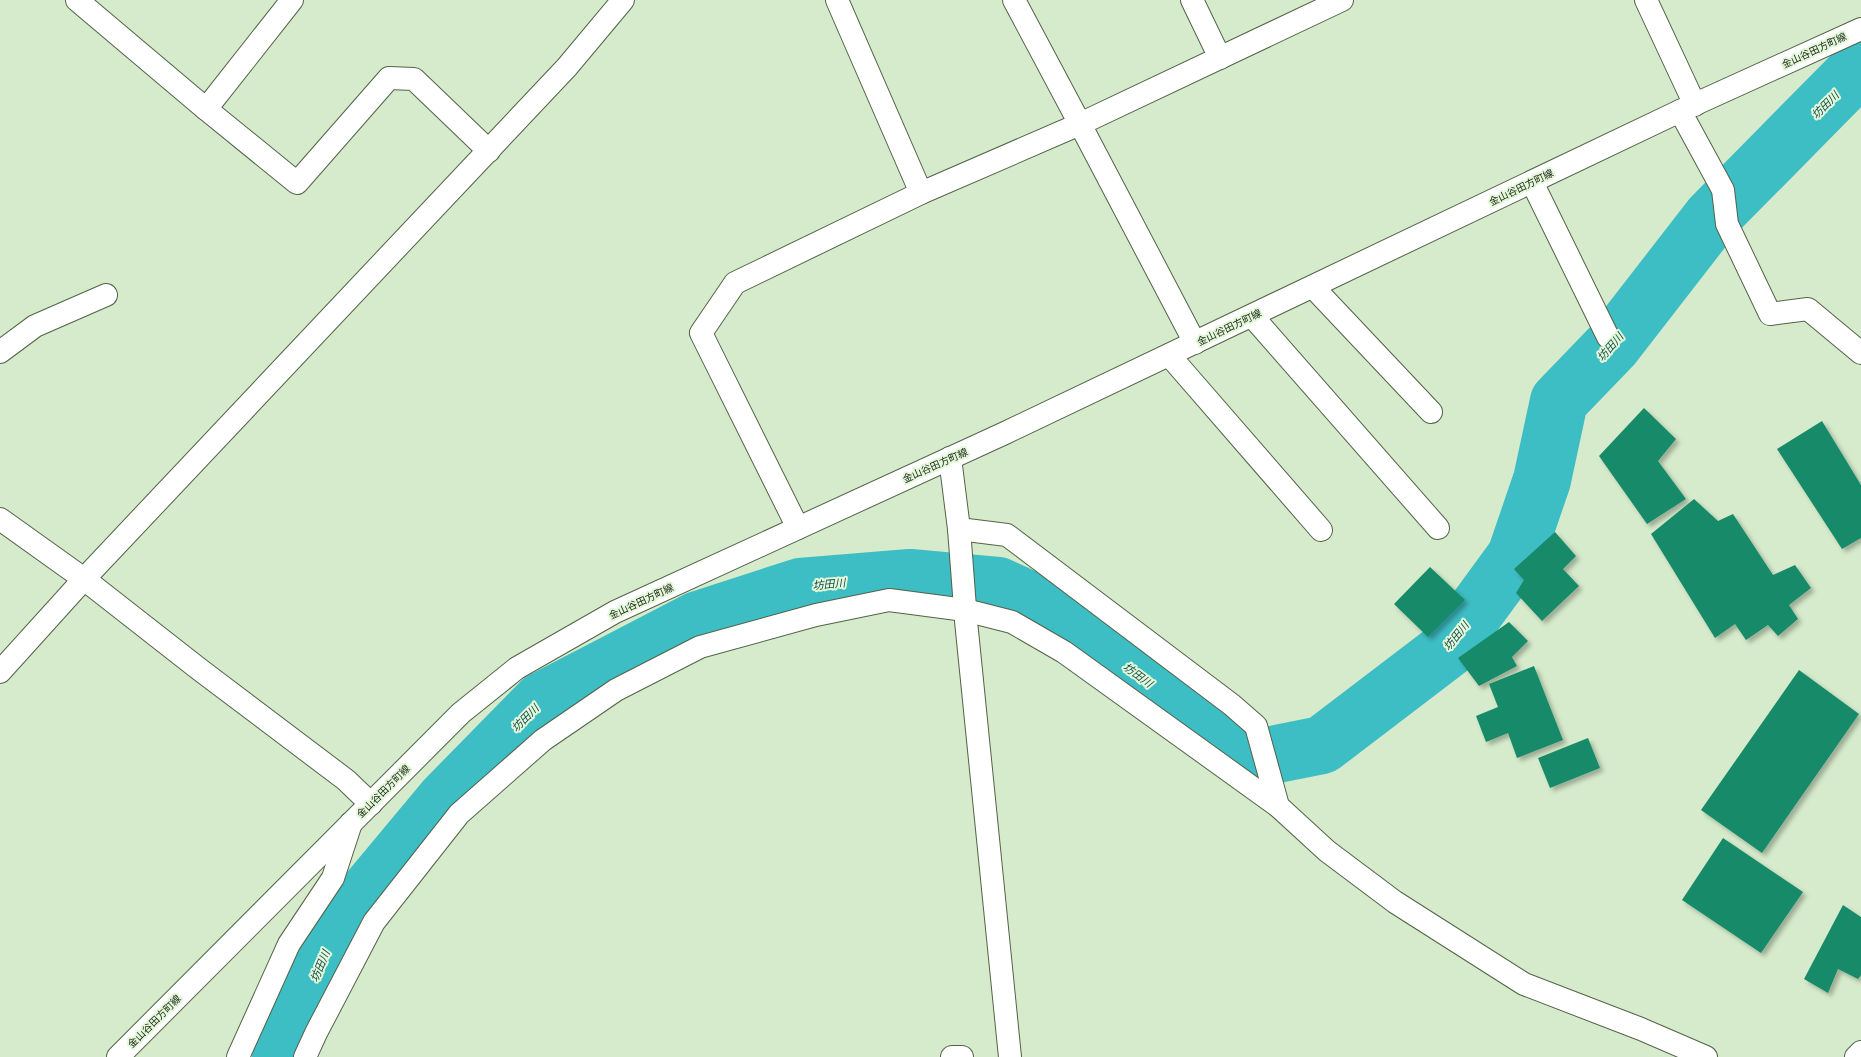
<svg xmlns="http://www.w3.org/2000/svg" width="1861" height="1057" viewBox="0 0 1861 1057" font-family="'Source Sans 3','Noto Sans JP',sans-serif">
<defs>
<filter id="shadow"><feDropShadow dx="3.5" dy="3.5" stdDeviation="2" flood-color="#0004"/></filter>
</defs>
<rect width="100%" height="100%" fill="#d6ebcb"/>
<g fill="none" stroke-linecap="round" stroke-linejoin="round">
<path stroke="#3dbdc4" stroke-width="58" d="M281,1057l54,-125 110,-132 97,-99 156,-81 102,-33 110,-9 88,8 46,21 180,131 38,19 60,-12 126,-96 68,-93 26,-76 17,-79 53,-55 100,-129 144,-146 5,-3"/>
</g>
<g fill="#188a69" filter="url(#shadow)">
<path d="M1644,408l32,31 -18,22 28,38 -39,25 -48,-68z"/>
<path d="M1822,421l39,64v53l-19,11 -65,-100z"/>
<path d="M1694,499l24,22 15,-7 40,61 22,-10 16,23 -22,17 9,14 -20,17 -10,-11 -22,15 -11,-16 -20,14 -64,-104z"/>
<path d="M1555,532l21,24 -13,13 16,17 -37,35 -26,-28 8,-13 -10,-11z"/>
<path d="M1430,567l35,33 -37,37 -34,-33z"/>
<path d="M1509,622l19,19 -16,16 5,9 -38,20 -21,-28z"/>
<path d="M1534,666l29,74 -46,18 -9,-25 -22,9 -10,-26 22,-9 -9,-23z"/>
<path d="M1799,670l60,44 -97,139 -61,-43z"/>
<path d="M1588,738l12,30 -50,20 -12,-30z"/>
<path d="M1723,838l80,54 -42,61 -79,-53z"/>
<path d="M1843,905l18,12v58l-3,4 -20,-10 -10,24 -24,-14z"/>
</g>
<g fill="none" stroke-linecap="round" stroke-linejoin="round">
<g stroke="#526348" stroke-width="24">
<g id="minor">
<path d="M77,0l129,109 86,-109"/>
<path d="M837,0l84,193 159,-69 -66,-124"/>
<path d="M1192,0l28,58"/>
<path d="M1646,0l49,105"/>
<path d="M206,109l91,74 92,-105 25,1 75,72"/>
<path d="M1680,111l43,79 4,34 43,90 38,-5 53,44"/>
<path d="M1532,182l76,155"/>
<path d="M1313,287l118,125"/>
<path d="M1252,316l186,212"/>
<path d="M1195,343l-115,-219 262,-124"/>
<path d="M0,352l35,-26 71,-31"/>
<path d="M1169,355l152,175"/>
<path d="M950,458l9,71 7,92 44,436"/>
<path d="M0,519l84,60 115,90 147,111 25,24"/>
<path d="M798,528l-97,-195 34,-50 186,-90"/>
<path d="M959,529l48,6 225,170 24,21 22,80 49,45 68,51 129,82 117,45 65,28"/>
<path d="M0,672l84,-93 483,-512 56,-67"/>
<path d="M238,1057l51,-113 44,-66 18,-55"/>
<path d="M305,1057l11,-24 58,-111 85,-108 84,-74 73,-50 84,-43 116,-32 73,-15 76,10 47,12 52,30 214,154"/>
<path d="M952,1057h10"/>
<path d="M1856,1057l5,-5"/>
</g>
</g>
<g stroke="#526348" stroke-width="24">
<path id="major" d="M118,1057l343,-344 56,-45 98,-56 390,-179 675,-322 181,-82"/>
</g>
<use href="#minor" stroke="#fff" stroke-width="22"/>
<use href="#major" stroke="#fff" stroke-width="22"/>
</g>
<g text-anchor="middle" stroke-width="4" stroke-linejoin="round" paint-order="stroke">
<g font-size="10" fill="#1d2419" stroke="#e3f8d8">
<text transform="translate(1814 50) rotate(-25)" y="4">金山谷田方町線</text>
<text transform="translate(1521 187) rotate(-26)" y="4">金山谷田方町線</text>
<text transform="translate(1229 327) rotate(-26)" y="4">金山谷田方町線</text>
<text transform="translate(935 465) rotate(-24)" y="4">金山谷田方町線</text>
<text transform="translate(641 601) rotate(-25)" y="4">金山谷田方町線</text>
<text transform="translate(383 791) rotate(-45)" y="4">金山谷田方町線</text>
<text transform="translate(154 1021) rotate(-45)" y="4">金山谷田方町線</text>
</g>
<g font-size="11" font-style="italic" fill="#12494d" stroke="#e3f8d8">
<text transform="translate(1825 105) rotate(-45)" y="4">坊田川</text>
<text transform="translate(1610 347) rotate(-49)" y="4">坊田川</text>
<text transform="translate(829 584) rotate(-5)" y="4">坊田川</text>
<text transform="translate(1456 636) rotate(-51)" y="4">坊田川</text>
<text transform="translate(1138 675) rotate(36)" y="4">坊田川</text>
<text transform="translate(525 718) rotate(-45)" y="4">坊田川</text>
<text transform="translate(320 966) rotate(-67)" y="4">坊田川</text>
</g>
</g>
</svg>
